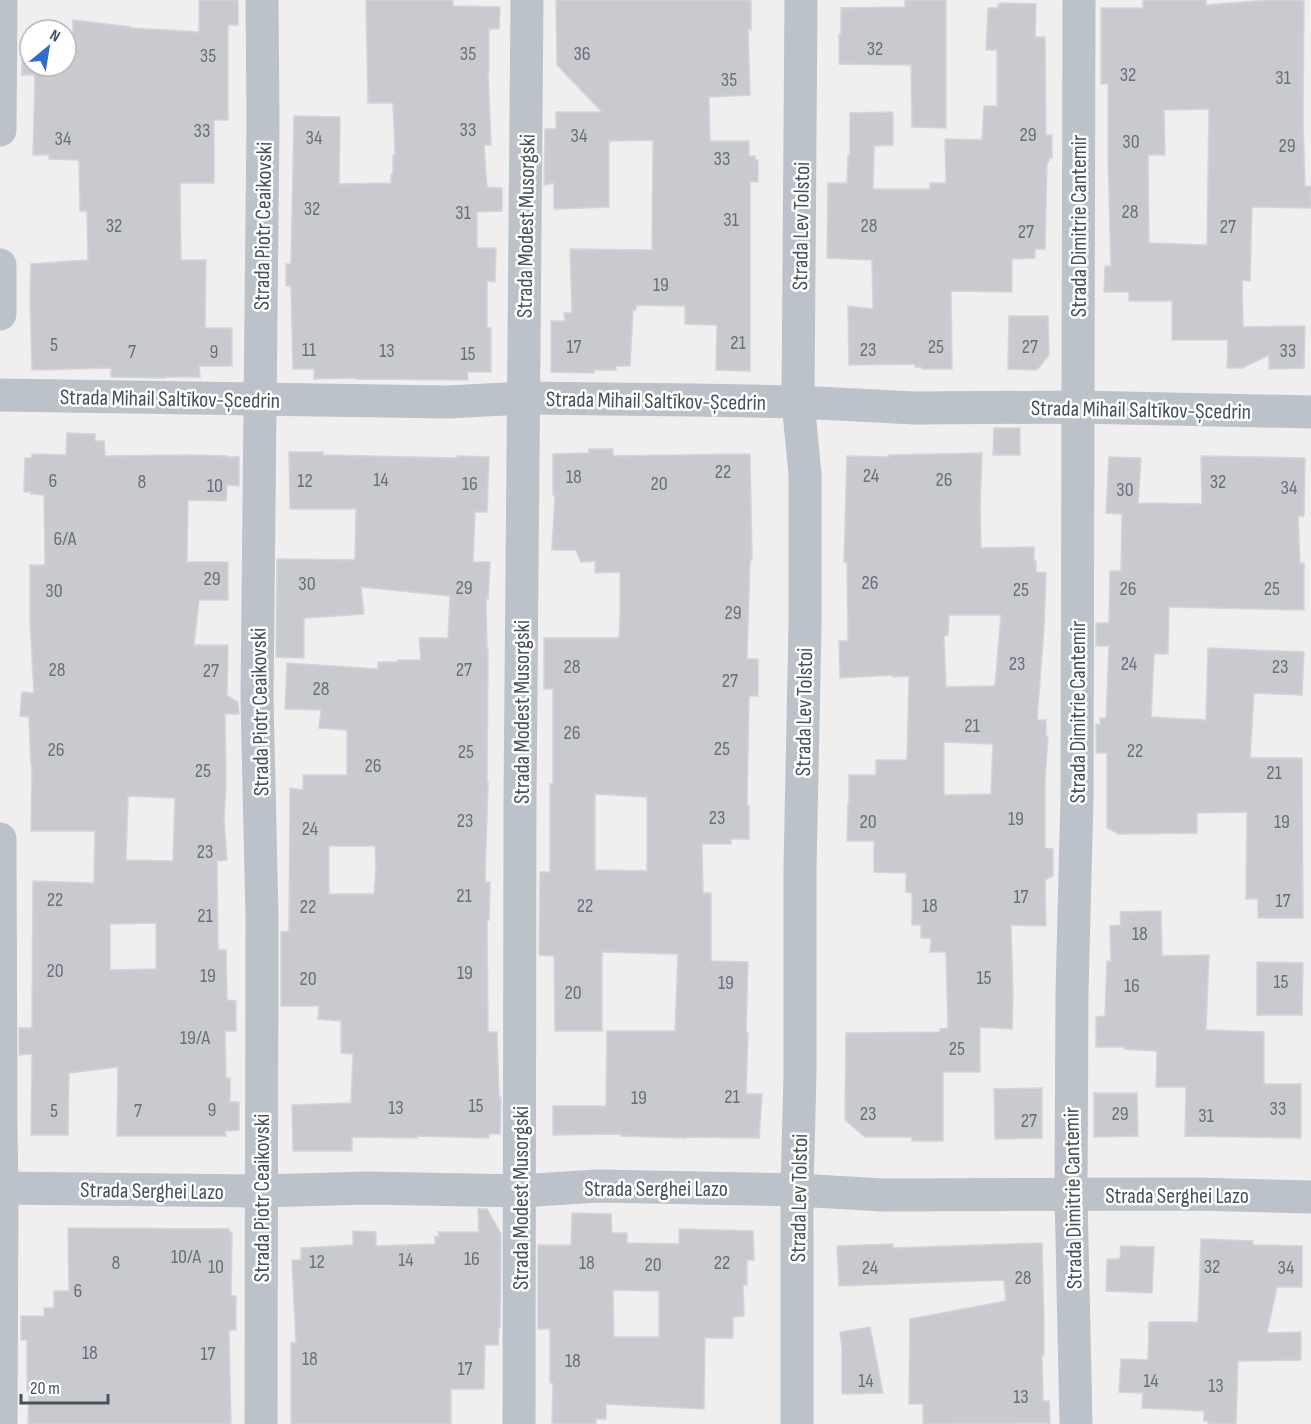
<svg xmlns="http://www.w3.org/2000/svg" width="1311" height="1424" viewBox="0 0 1311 1424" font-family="'Sofia Sans Condensed',sans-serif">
<rect width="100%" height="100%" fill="#f0eeee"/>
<g fill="#c9cad0" stroke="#d3d4d9" stroke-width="1.5" fill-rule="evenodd">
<path d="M199,0h39v25h-10v95h-14v63h-34l1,77h25l-1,68h27v38h-33l1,11h-35v1l-54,-1v-9l-79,2 -2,-72 1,-34 57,-4 -1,-49h-7l-1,-51 -30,-1v-4h-16l2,-77 -1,-3h-12v-24h8v15h36v-31h7v-15l58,7v1l68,4z"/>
<path d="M366,0h87v6l47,1 -1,22h-10v42h-1l3,74h-7l3,42 15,1v23l-25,1v36h19l-1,34 -8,-1v47h4v44h-24l1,8 -112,-1v-1l-42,1v-10h-21l-2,-83h-5v-22h5l3,-148 46,1 -1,67 52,-1v-9h2v-19h2l-2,-52h-25z"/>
<path d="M556,0h195v30l-3,-2 2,67 -41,2 1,44h39v15h6v4h3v22h-8v189l-34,-1 1,-45 -32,-1v-18l-49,-1v5h-3l-3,56h-14v4h-22v3l-43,-1v-51h14l-1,-8h8l-2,-64 82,1 1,-110 -44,1v66l-55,2v-26l-10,2 1,-56h11v-17h46l-45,-47z"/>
<path d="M905,0h41v128l-34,-1 -1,-62 -72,-1v-30h2v-26l64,-1z"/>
<path d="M1143,0h63v5l63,-5h35l-1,122 2,64h6v22l-59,-1 -2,74 -8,-1 1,47 62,-1 -1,42 -35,1v-14l-27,13h-15l1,-28h-56v-39h-43v-9h-25l1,-26h6l-3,-110v-72h-7v-76h42zM1209,109l-2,136 -58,-2 -1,-88h17l-1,-45z"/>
<path d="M1000,3l36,1 -1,33h10l1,98h6v23h-3v4h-2l-2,87h-10v9l-23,1v33l-61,-1 1,78h-30l-1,-2h-6v-3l-66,1 -1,-59 25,3 -1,-49 -45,-2 1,-75h19l1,-28h2v-42l43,-1v33l-19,1 -1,43h57v-6h16l-1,-44 37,1 2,-34h13v-56h-11l2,-42h10v-4l2,1z"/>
<path d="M1009,316h39l1,39 -12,15 -29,-1z"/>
<path d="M994,428h26v27h-27z"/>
<path d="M67,433l28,1v7h9l1,15 86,-1 36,1v1h12v29l-12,-1 -1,16 -38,-1 -1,62h41v38h-29l-5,45h34l-1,51 11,6 1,12h-14l1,70 -2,35 3,41 -10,1 1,89h8l1,50 9,1v30h-11l1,47h4v24h9v28l-14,1 1,5h-109l1,-69 -49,6 -1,62h-37l1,-81 -13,1v-27h13l1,-147 61,2 1,-52h-64l1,-66h-1l-2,-48 -9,-1 2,-24 12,1 -4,-72v-56h15l-1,-70 -13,-1v-2h-7l1,-34h7v-4l34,1zM128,796l47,2 -2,63 -47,-1zM156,923v46l-46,1v-46z"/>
<path d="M589,449h24v7l137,-2 2,106h-2l-3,99h11v37h-9l-2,110h2v33h-18v5h-29l1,49h8v68l37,1 -2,71h2l-2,61h16l-3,44 -73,-1v1l-65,-2v-2l-68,1v-29h53l1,-75h68l3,-77 -76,-2v79h-47l-1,-75 -15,-1 1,-83h10v-88h3v-95h-9v-51h75l1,-21v-45l-25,1v-12l-14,1 -5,-12h-24l3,-55h-2v-41l36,-1zM595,794l52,3v74l-52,-1z"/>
<path d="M289,452h34v3l134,3v-2l32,1 -2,55h-12l-2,50h17l-2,37h-2l1,50 1,1 -1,131 1,1 -3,100h5l-1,38h-2l1,112h9l2,66 2,-1 -1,37h-11v4l-72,-2v2l-65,-1v14h-59l-1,-46 59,-2 2,-49 -12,-1v-32l-23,-2 1,-13h-38v-74l8,-1 1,-143 13,2v-15h44v-45l-28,-2 2,-18 -36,-1 2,-46 91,6v-7h20v-2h23l-2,-22h29l2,-42 -89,-9 3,27 -60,4v40l-28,-1 1,-98 78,1 1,-51h-66zM329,846h46l1,23 -2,25h-45z"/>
<path d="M982,453l-2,54 1,41 53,-1v14h2v11l10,1 -2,55 -7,92h9v16h2l-3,43v69l8,1v27l-8,4 1,46 -35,-1 2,70 -1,34 -32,-2v45h-37v69h-31v-4h-47l-20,-17 1,-87 94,-1v-3l8,-1 -2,-76h-16l1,-14h-10v-13h-9v-32l-6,-1v-19l-32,-1v-31h-27l1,-38h1v-28h27v-15h31l2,-84 -16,1v-2l-53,3 -1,-37h9l-1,-79h-3l3,-106 42,1v-2zM949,615h52l-6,71 -49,1 -2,-51 4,-1zM944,742l49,2 -2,50 -47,1z"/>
<path d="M1201,456l104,2 -1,58h-6l2,48 4,-1v47l-135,-3 -1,47h-14l-3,63 55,3 2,-72 96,4 -2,43 -48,-2 -4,65h52l1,160h-45v-19h-12l1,-87 -50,1v20l-78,1 -12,-6v-75h-11v-29l4,1v-7h6l3,-72h-13v-23h13l1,-52h11l1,-57 -16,-1 3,-56 32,1 -3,45 64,1z"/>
<path d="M1161,911l1,45 47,-1 -3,75 58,2v52h37v54l-116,-2 1,-49h-30l1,-36 -33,-2 1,-2h-29v-30l9,-1 2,-55h4l-1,-35 11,-1 -1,-13z"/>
<path d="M1257,962l46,1 -1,52h-45z"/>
<path d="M1042,1088v50l-47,1 -1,-50z"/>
<path d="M1094,1093h43l1,43 -44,1z"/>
<path d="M478,1209h9l14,25 -1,93h-1l-1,18h-13l-1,44h-33v35h-160v-81h5l-4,-83h9v-12l52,-3v-14l23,1v14l59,-2v-8l4,1 -1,-5h41z"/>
<path d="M572,1213l39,1 1,19h15v10l52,1v-15l74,2 1,29h-7v25h-4l1,31 -11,1v21h-28l-1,71 -98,-5v15h-10v5h-44l1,-41h-3v-54h-12v-84h33zM613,1290l46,1v46h-45z"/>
<path d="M68,1228l161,1v3h3l-1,64h5v34h-7l2,94h-203l1,-33h-2v-51h-6v-24h23v-8h10v-17h15z"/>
<path d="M1201,1239l52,2v4l49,1v41h-25l-10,46 34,-1v28l-63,1 -2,63h-28v-3h-4v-10l-62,-3 1,-15 -24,-1 2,-33 27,1 1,-38h49z"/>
<path d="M1042,1243l2,81v31h-2l1,46h6l1,22 -127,1v-20h-14l1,-85 96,-18 -2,-21 -165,6 -2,-40 56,-2v4z"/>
<path d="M1121,1246l33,1 -2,46 -46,-2 1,-32h13z"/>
<path d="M870,1327l13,66 -41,1v-46l-2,-16z"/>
</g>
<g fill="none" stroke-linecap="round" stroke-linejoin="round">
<g stroke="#bbc2c9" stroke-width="33">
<path d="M0,130l1,-130"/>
<path d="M0,265v49"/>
<path d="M0,395l447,7 76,-4 170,2 105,2 117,6 163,-1 233,5"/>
<path d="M0,839l1,294 1,55 -1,236"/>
<path d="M0,1188l261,3 106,-3 153,3 77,-5 200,4 86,5 311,-1 117,3"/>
<path d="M261,1424l1,-507 -5,-218 6,-579 -1,-120"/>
<path d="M519,1424l1,-623 7,-801"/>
<path d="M797,1424v-234l3,-116v-206l5,-243v-151l-7,-72 3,-402"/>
<path d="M1076,1424l-5,-230 1,-201 5,-196 2,-797"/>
</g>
</g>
<g text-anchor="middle" stroke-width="5" stroke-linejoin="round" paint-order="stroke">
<g font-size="20" fill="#686f77">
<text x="875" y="55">32</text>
<text x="468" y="60">35</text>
<text x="582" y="60">36</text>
<text x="208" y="62">35</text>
<text x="1128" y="81">32</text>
<text x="1283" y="84">31</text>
<text x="729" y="86">35</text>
<text x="468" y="136">33</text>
<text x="202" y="137">33</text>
<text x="1028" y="141">29</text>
<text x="579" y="142">34</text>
<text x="314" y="144">34</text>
<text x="63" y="145">34</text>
<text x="1131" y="148">30</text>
<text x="1287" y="152">29</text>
<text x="722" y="165">33</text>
<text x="312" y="215">32</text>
<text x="1130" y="218">28</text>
<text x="463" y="219">31</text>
<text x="731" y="226">31</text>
<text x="114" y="232">32</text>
<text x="869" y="232">28</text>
<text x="1228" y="233">27</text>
<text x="1026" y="238">27</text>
<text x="661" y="291">19</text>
<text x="738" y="349">21</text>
<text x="54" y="351">5</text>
<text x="574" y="353">17</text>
<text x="936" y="353">25</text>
<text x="1030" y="353">27</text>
<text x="309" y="356">11</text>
<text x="868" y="356">23</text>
<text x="387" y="357">13</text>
<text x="1288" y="357">33</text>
<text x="132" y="358">7</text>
<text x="214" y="358">9</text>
<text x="468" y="360">15</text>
<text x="723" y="478">22</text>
<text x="871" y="482">24</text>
<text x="574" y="483">18</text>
<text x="381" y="486">14</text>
<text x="944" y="486">26</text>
<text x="53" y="487">6</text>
<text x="305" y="487">12</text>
<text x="142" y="488">8</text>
<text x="1218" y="488">32</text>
<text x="470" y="490">16</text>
<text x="659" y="490">20</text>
<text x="215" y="492">10</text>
<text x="1289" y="494">34</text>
<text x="1125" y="496">30</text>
<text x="65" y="545">6/A</text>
<text x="212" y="585">29</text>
<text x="870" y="589">26</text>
<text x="307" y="590">30</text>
<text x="464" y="594">29</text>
<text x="1128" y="595">26</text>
<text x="1272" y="595">25</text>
<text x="1021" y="596">25</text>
<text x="54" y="597">30</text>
<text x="733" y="619">29</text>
<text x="1017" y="670">23</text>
<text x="1129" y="670">24</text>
<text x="572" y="673">28</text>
<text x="1280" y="673">23</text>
<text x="57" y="676">28</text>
<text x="464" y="676">27</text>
<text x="211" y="677">27</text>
<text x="730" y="687">27</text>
<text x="321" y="695">28</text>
<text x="972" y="732">21</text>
<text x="572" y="739">26</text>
<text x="722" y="755">25</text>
<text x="56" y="756">26</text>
<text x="1135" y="757">22</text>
<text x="466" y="758">25</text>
<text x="373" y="772">26</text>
<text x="203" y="777">25</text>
<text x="1274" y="779">21</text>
<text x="717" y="824">23</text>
<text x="1016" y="825">19</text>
<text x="465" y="827">23</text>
<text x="868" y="828">20</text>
<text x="1282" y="828">19</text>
<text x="310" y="835">24</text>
<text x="205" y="858">23</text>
<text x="464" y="902">21</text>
<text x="1021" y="903">17</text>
<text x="55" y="906">22</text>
<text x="1283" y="907">17</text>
<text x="585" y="912">22</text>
<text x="930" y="912">18</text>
<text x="308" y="913">22</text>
<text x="205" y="922">21</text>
<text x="1140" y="940">18</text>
<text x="55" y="977">20</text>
<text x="465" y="979">19</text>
<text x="208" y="982">19</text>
<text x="984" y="984">15</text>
<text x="308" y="985">20</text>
<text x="1281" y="988">15</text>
<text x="726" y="989">19</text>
<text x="1132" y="992">16</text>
<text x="573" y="999">20</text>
<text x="195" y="1044">19/A</text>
<text x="957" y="1055">25</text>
<text x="732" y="1103">21</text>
<text x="639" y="1104">19</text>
<text x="476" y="1112">15</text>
<text x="396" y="1114">13</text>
<text x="1278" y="1115">33</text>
<text x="212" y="1116">9</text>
<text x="54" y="1117">5</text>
<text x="138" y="1117">7</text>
<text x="868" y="1120">23</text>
<text x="1120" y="1120">29</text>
<text x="1206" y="1122">31</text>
<text x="1029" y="1127">27</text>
<text x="186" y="1263">10/A</text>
<text x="472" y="1265">16</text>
<text x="406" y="1266">14</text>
<text x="317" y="1268">12</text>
<text x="116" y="1269">8</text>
<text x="587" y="1269">18</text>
<text x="722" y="1269">22</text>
<text x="653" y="1271">20</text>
<text x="216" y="1273">10</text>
<text x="1212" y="1273">32</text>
<text x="870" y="1274">24</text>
<text x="1286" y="1274">34</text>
<text x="1023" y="1284">28</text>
<text x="78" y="1297">6</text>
<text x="90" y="1359">18</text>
<text x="208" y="1360">17</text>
<text x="310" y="1365">18</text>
<text x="573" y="1367">18</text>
<text x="465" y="1375">17</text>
<text x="866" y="1387">14</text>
<text x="1151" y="1387">14</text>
<text x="1216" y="1392">13</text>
<text x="1021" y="1403">13</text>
</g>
<g font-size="22" fill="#485159" stroke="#fff">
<text transform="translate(262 226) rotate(-89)" y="8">Strada Piotr Ceaikovski</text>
<text transform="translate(525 226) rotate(-89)" y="8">Strada Modest Musorgski</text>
<text transform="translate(800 226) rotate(-89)" y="8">Strada Lev Tolstoi</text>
<text transform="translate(1078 226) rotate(-90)" y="8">Strada Dimitrie Cantemir</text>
<text transform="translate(170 398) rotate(1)" y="8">Strada Mihail Saltîkov-Șcedrin</text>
<text transform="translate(656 400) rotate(1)" y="8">Strada Mihail Saltîkov-Șcedrin</text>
<text transform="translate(1141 409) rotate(1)" y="8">Strada Mihail Saltîkov-Șcedrin</text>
<text transform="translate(259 712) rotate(-91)" y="8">Strada Piotr Ceaikovski</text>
<text transform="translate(521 712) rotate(-90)" y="8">Strada Modest Musorgski</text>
<text transform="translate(803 712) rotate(-89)" y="8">Strada Lev Tolstoi</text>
<text transform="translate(1077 712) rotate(-90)" y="8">Strada Dimitrie Cantemir</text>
<text x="656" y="1196">Strada Serghei Lazo</text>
<text transform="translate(152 1190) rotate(1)" y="8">Strada Serghei Lazo</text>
<text x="1177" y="1203">Strada Serghei Lazo</text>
<text transform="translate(261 1198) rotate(-90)" y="8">Strada Piotr Ceaikovski</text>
<text transform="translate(520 1198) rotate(-90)" y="8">Strada Modest Musorgski</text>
<text transform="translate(798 1198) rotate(-89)" y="8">Strada Lev Tolstoi</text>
<text transform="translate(1072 1198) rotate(-91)" y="8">Strada Dimitrie Cantemir</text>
</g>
</g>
<g transform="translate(48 48) rotate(30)"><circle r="28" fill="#ffffff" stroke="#b6b9bd" stroke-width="1.5"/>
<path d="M0-4.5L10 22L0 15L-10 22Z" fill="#2e6ecb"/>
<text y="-9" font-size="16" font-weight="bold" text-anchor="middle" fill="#485159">N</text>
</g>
<path d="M21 1394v9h87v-9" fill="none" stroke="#485159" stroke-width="3"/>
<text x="30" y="1394" font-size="18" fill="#485159" stroke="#ffffff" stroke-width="4.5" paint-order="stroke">20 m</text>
</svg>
